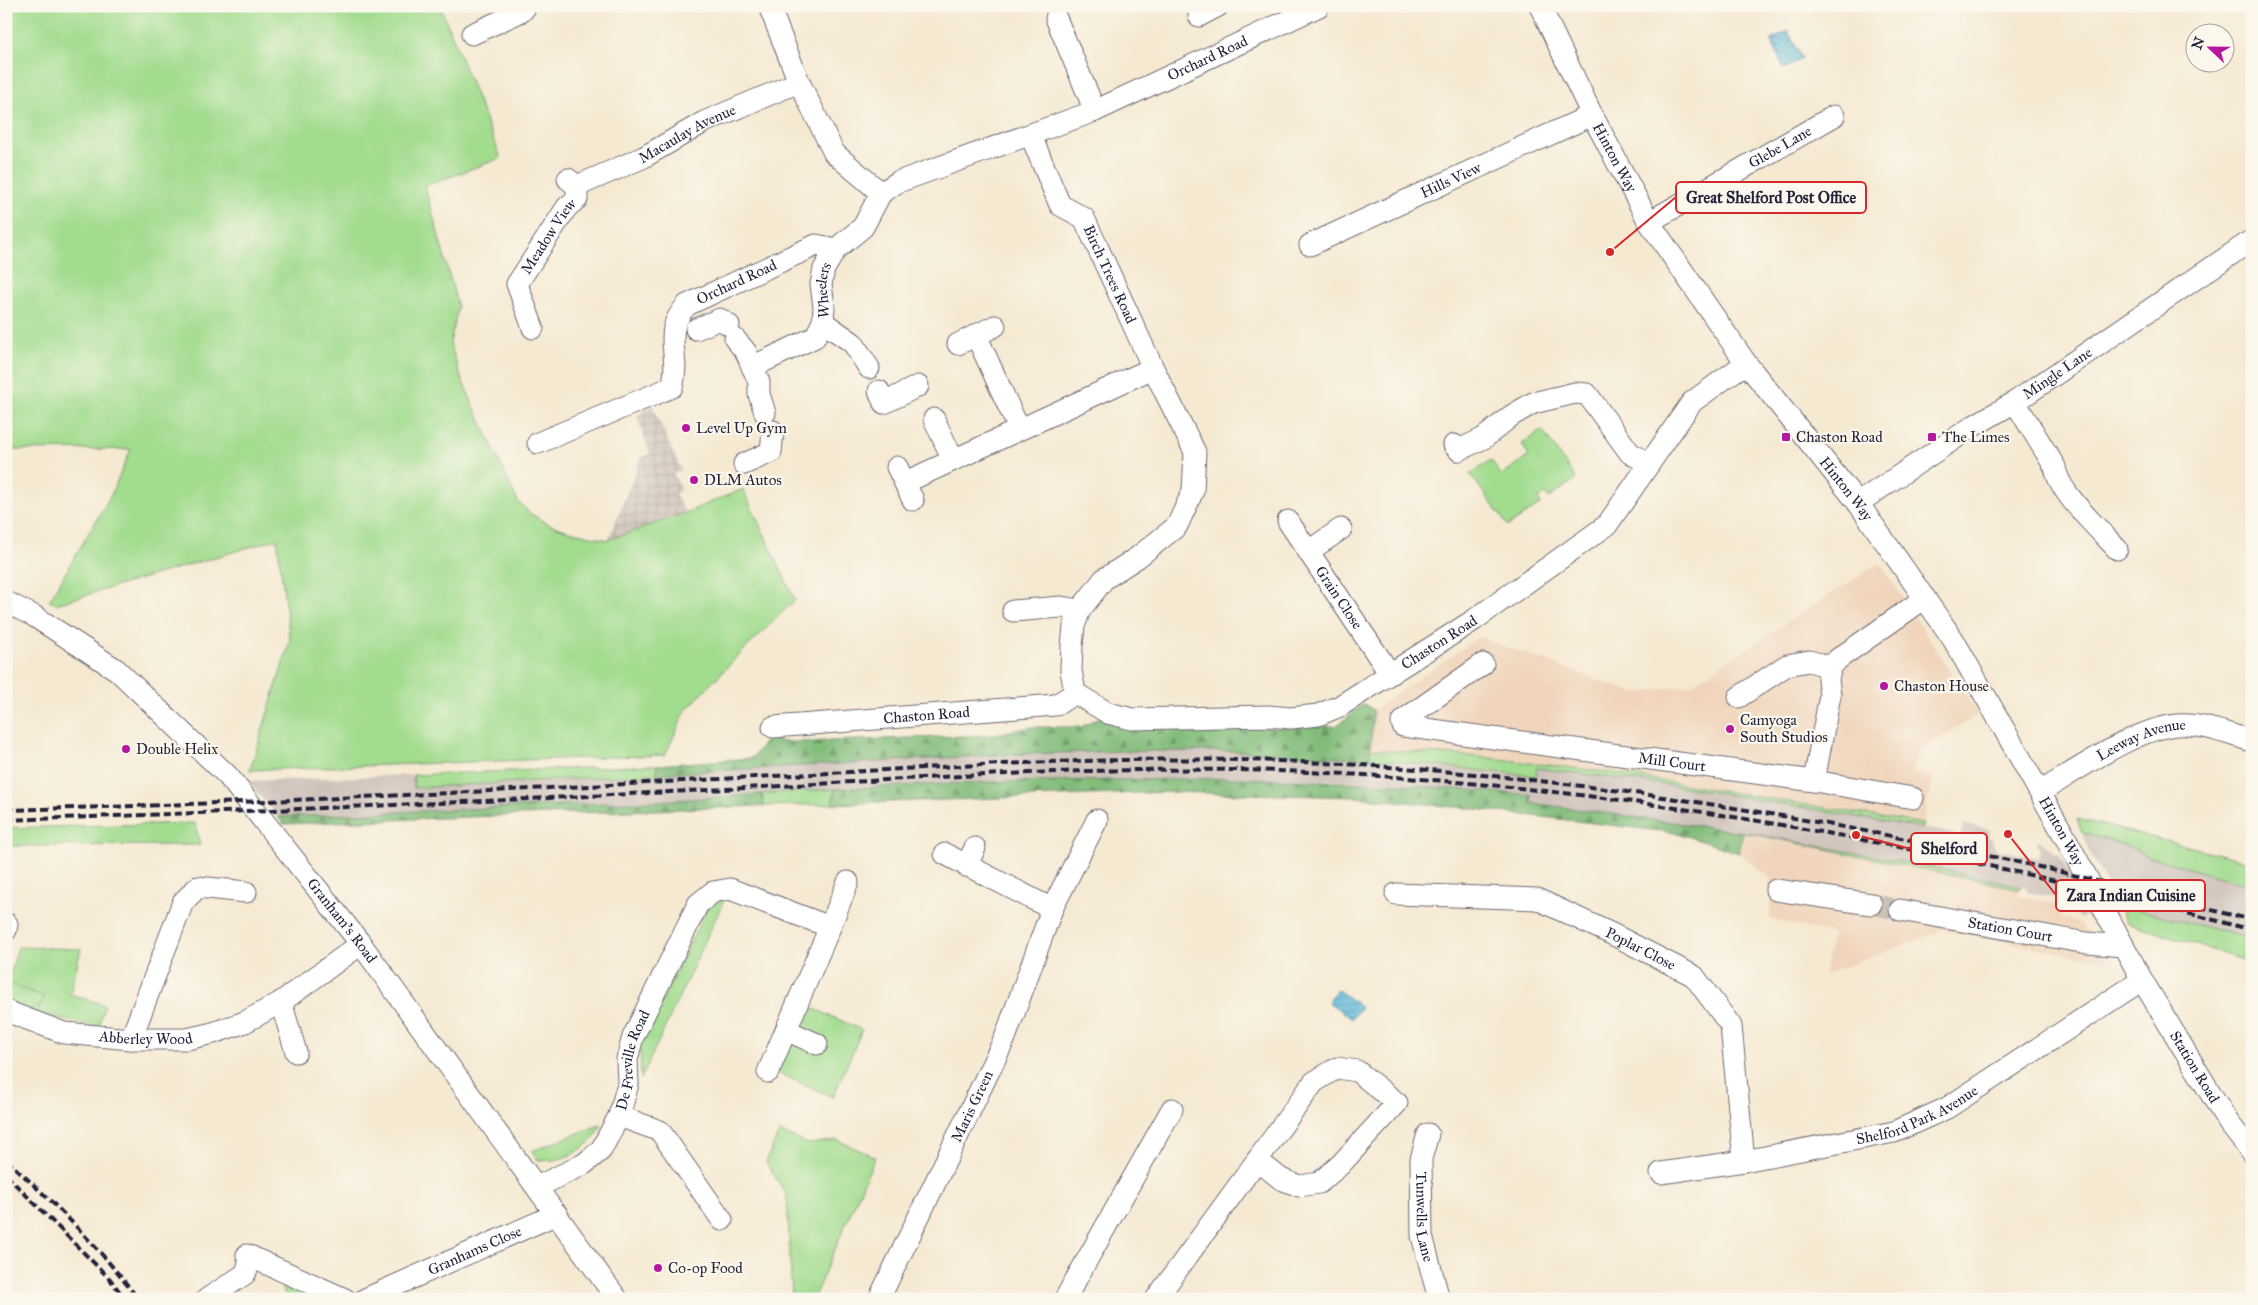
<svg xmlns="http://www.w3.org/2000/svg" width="2258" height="1305" viewBox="0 0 2258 1305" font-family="'IM FELL Great Primer',serif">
<defs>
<pattern id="industrial-grid" width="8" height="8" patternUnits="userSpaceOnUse" patternTransform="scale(1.25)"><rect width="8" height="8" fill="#cec1b9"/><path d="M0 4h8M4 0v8" fill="none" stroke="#b1a6a0"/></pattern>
<pattern id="forest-firs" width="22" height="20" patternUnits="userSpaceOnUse" patternTransform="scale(1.25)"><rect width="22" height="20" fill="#81bc79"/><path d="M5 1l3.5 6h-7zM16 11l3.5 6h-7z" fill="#699864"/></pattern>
<pattern id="park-tufts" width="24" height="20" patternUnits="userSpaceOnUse" patternTransform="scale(1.25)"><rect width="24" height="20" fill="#a2dc8e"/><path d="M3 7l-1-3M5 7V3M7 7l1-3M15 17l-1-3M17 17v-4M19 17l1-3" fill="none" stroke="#8bbc7b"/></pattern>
<pattern id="water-rules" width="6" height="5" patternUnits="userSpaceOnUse" patternTransform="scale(1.25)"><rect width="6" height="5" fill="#59b6d7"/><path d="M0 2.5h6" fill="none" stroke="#4994b0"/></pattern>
</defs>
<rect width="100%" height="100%" fill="#fbf7ec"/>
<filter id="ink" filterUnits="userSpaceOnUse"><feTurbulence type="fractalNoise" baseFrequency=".02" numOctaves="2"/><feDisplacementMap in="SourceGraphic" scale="10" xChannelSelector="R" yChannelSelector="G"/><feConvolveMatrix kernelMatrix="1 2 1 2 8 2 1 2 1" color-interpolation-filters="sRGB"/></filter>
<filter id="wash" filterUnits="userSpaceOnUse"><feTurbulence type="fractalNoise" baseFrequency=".0096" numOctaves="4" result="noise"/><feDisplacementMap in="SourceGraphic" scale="20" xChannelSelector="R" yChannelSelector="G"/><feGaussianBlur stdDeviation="1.12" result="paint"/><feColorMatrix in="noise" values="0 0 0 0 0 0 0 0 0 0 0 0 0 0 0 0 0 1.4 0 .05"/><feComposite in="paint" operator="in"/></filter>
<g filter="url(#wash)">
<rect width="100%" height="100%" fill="#f5e9d2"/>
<g fill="#f0d5bc">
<path d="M1880,563l98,151 -62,40 -3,18 20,4 -10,48 -309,-51 -132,-16 -112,-8 3,-39 106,-73 155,56 56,-8z"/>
<path d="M1743,833l277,56 -1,6 43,10 -2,13 21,5 27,39 -165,-32 -120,45 10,-41 -63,-15v-41l-31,-25z"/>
</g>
<path fill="url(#industrial-grid)" d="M652,405l29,65 -8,4 8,15 -6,5 10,19 -77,27 33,-82 9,-4 -13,-38z"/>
<g fill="#cec1b9">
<path d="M1124,751h109l85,5 217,20 2,-8 146,19 278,48 2,-11 27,6 -2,8 5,1 -1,5 4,1v4l42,9 3,-10 -4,-1 1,-7 6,4 11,10 4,1 29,53 -2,7 -6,3 -19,-19 -34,-7v-4l-117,-25 -167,-31 -212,-29 1,-8 -79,-7 -125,-8 -84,-2 -252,4 -157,7 -158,11 -399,17 -30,-36 165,-6 1,13 606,-34z"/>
<path d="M2082,833l47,13 21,11 102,29v53l-133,-34 -30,-53z"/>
</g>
<g fill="#a2dc8e" stroke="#627f64">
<path d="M6,6h434l61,152 -76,28 33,121 -8,36 11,35 57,124 13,12 17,10 21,7 39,9 77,-27 58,-24 52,111 -61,60 -48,50 -21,45 -415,15 40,-129 -13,-102 -221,65 -7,-3 62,-106 20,-46 -125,1z"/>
<path d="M1542,430l34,49 -27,19 -4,-4 -7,5 3,5 -33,22 -38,-52 21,-14 10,15 28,-19 -7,-12z"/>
<path d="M1370,749l112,8 132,16 309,51 -1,4 -239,-41 -146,-19 -1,8 -166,-17z"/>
<path d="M657,765v9l-243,14 -1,-13z"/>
<path d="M835,789l-3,15 -68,2 -2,-12z"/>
<path d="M2077,819l175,43v24l-102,-29 -21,-11 -47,-13z"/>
<path d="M195,823l5,22 -194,1v-18z"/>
<path d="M1743,832l167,31 110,23v3z"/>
<path d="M727,894l-86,185 -1,-33 67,-138z"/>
<path d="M2119,905l133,34v24l-126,-41z"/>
<path d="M18,947l63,2 -11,45 35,11 -7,23 -61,-15 7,-16 -36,-14z"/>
<path d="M808,1006l54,24 -29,67 -55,-24z"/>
<path d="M602,1124c-10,24 -40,40 -64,36l-6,-9z"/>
<path d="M779,1132l30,12 28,-4 38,17 -62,142h-21l-5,-103 -21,-34z"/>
<path d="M279,1280l37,19h-29z"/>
</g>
<g fill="url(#forest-firs)" stroke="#526f5a">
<path d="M1364,704l9,6 -3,49 -137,-8h-109l-104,3 -363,20v-9l95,-7 16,-20 16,4h18l189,-7 40,-8h50l19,-10 63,9 115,2 58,-2z"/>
<path d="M1244,778l164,7 124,10 -1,8 212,29 -4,21 -62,-20 -202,-24 -120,-12 -185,-5 -338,12 3,-15 157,-7z"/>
<path d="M762,794l2,12 -481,18 -5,-7 399,-17z"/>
</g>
<path fill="url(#park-tufts)" stroke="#627f64" d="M8,983l36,14 -7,16 -31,-13z"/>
<g fill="url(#water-rules)" stroke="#3e6c89">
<path d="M1788,31l14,28 -18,10 -13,-29z"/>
<path d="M1337,989l24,18 -9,12 -24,-17z"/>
</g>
</g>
<g filter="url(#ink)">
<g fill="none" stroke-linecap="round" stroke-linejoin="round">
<path stroke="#cbc1b4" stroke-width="21" stroke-dasharray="21 11" stroke-linecap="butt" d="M1871,904l29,6"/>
<g stroke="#6c6870" stroke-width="23">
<g id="minor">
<path d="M769,6l30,76 35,71 47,40"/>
<path id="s1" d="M1540,6l52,109 57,107 97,141 112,140 95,136 112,198 77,143 86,142 24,31"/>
<path d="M1199,16l19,-10"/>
<path d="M1056,18l39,93"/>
<path d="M472,34l50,-23 4,-5"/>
<path id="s2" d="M1031,136l29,69 24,13 69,150 42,84 -2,39 -16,35 -39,31 -34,22 -24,31 -6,16 -2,20 -1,24 4,23 33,20 24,6 136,-3 23,2 27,-3 22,-9 134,-86 133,-95 85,-123 54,-39"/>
<path id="s3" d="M577,186l67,-29 60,-35 95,-40"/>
<path id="s4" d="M881,193l17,-11 197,-71 224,-105"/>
<path id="s5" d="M1649,222l185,-106"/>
<path id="s6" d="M1310,245l282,-130"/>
<path d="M823,322l30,21 16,25"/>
<path id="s7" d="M533,328l-16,-44 50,-77 10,-8v-13l-9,-7"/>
<path d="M696,329l24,-10 9,6"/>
<path d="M976,335l43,94"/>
<path d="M735,339l11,13 13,30v12l6,19"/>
<path d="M958,344l37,-18"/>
<path id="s8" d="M752,367l63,-30 8,-15 1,-15 -3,-23 3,-15 12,-20 27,-22 18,-34"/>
<path d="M879,391l5,12 34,-17"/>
<path d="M2015,402l40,65c3,25 44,62 62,82"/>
<path d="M934,419l19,41"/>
<path id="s9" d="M538,443l134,-56c10,-33 -12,-53 15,-82l129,-60 20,4"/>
<path d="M1454,445l5,5 25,-12 27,-22 22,-13 42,-10 12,1 43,59 18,10"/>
<path d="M744,464l27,-12 2,-21"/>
<path d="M897,467l16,33"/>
<path d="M906,482l247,-114"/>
<path id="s10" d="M1858,503l117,-78 40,-23 237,-162"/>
<path id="s11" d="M1288,521l102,153"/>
<path d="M1309,551l32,-22"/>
<path id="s12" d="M6,602l28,14 83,54 111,106 133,168 256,355"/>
<path d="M1013,611l48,-4 19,3"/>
<path id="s13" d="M1483,664l-78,55 -3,4 1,3 411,55 16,-86 -2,-16 3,-12 7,-8 87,-61"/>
<path d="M1739,697l48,-32 22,-4 22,6"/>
<path id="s14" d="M773,727l283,-22 19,-12"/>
<path d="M1814,781l99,17"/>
<path id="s15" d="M2040,792c36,-21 96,-64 137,-67 25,-2 51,9 75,16"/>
<path d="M945,854l107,55"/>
<path d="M966,866l9,-18"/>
<path d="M1776,890l95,14"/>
<path id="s16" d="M1396,894l141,5 79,37 78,40 37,50 13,135"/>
<path id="s17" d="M1900,910l187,33 36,3"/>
<path d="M830,927l18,-45"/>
<path d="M6,930l1,-6"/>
<path d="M281,1002l15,50"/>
<path id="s18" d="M6,1011l58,22 67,6h56l26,-6 32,-11 36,-20 80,-58"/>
<path d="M786,1030l31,14"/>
<path d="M131,1039l52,-137 15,-15 48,5"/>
<path d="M619,1116l41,15 62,89"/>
<path id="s19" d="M1428,1134l-7,25 1,77 17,63"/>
<path id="s20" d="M1661,1173l83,-12 150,-29 53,-24 195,-128"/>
<path id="s21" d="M537,1187l47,-23 17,-14 18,-34 9,-32 -1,-25 6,-22 65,-133 15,-12 17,-3 100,38 -62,145"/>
<path d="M247,1255l98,44"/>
<path d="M207,1299l38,-25 7,-17"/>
<path id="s22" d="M365,1299l192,-85"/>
<path id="s23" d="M879,1299l126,-261 47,-129 45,-89"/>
<path d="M1065,1299l107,-190"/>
<path d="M1156,1299l158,-217 23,-14 20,3 40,32 -57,62 -21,18 -20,3 -18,-7 -24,-19"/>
</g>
</g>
<use href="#minor" stroke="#fff" stroke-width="21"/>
<g stroke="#22223b" stroke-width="4" stroke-dasharray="8 4" stroke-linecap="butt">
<path d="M6,810c250,-7 500,-19 750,-33 174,-9 347,-22 522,-16 253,9 506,50 753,104 74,17 147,37 221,55"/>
<path d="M6,820c227,-8 454,-17 682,-29 219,-11 438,-30 658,-17 306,17 610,77 906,156"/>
<path d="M6,1160c47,41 95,89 132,139"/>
<path d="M6,1175l104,104 15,20"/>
</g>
</g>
</g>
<g fill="#b5179e" stroke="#fbf7ec" stroke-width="2">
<circle cx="686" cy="428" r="5"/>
<rect x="1781" y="432" width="10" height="10" rx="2.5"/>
<rect x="1927" y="432" width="10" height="10" rx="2.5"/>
<circle cx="694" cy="480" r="5"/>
<circle cx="1884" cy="686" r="5"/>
<circle cx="1730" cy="729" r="5"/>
<circle cx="126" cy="749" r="5"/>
<circle cx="658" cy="1268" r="5"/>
</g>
<g text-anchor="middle" stroke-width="4.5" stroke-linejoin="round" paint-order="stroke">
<g font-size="15" fill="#22223b" stroke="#fbf7ec">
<text dy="5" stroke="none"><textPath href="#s4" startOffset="354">Orchard Road</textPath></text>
<text dy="5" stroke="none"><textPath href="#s3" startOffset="122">Macaulay Avenue</textPath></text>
<text dy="5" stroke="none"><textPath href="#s5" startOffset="151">Glebe Lane</textPath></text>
<text dy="5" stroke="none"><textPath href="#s1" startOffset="169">Hinton Way</textPath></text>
<text dy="5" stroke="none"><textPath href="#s6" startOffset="155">Hills View</textPath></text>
<text dy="5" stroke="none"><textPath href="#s7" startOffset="104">Meadow View</textPath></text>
<text dy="5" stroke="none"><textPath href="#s2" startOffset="164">Birch Trees Road</textPath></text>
<text dy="5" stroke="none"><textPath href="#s9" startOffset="286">Orchard Road</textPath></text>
<text dy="5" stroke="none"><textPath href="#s8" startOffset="119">Wheelers</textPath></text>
<text dy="5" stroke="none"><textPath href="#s10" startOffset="238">Mingle Lane</textPath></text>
<text dy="5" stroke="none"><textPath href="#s1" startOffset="574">Hinton Way</textPath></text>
<text dy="5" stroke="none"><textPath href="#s11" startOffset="92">Grain Close</textPath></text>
<text dy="5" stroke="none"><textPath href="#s2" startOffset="1044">Chaston Road</textPath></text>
<text dy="5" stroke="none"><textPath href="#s14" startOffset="154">Chaston Road</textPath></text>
<text dy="5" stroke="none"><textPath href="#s15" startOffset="115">Leeway Avenue</textPath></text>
<text dy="5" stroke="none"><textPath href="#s13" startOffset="375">Mill Court</textPath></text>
<text dy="5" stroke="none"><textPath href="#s1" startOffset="979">Hinton Way</textPath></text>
<text dy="5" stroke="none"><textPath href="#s12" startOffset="468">Granham's Road</textPath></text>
<text dy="5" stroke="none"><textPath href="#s17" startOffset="112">Station Court</textPath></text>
<text dy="5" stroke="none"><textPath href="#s16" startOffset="256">Poplar Close</textPath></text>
<text dy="5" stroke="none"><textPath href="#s18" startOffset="144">Abberley Wood</textPath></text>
<text dy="5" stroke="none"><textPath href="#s21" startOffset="171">De Freville Road</textPath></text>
<text dy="5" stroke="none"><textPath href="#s1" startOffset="1250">Station Road</textPath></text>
<text dy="5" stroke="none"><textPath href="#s23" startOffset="214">Maris Green</textPath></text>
<text dy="5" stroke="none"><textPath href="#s20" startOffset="264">Shelford Park Avenue</textPath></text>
<text dy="5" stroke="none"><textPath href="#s19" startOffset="84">Tunwells Lane</textPath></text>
<text dy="5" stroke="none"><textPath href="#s22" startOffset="120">Granhams Close</textPath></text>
</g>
<g font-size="15" fill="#22223b" stroke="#fbf7ec" text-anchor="start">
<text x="696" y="433">Level Up Gym</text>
<text x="1796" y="442">Chaston Road</text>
<text x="1942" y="442">The Limes</text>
<text x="704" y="485">DLM Autos</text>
<text x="1894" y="691">Chaston House</text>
<text x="1740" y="725">Camyoga<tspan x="1740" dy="17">South Studios</tspan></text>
<text x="136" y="754">Double Helix</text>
<text x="668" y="1273">Co-op Food</text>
</g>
</g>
<path fill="none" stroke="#d62828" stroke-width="2" d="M1610 252L1676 197M1856 835L1911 849M2008 834L2056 895"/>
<g fill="#d62828" stroke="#fbf7ec" stroke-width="2">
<circle cx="1610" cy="252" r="5"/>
<circle cx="1856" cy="835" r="5"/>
<circle cx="2008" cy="834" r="5"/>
</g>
<g fill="#fbf7ec" stroke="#d62828" stroke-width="2">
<rect x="1676" y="182" width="190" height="31" rx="5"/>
<rect x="1911" y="833" width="76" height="31" rx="5"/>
<rect x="2056" y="880" width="149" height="31" rx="5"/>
</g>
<g font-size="16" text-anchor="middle" font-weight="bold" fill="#22223b">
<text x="1771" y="203">Great Shelford Post Office</text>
<text x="1949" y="854">Shelford</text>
<text x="2131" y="901">Zara Indian Cuisine</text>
</g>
<rect width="2258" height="1305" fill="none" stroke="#fbf7ec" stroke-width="25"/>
<g transform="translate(2210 48) rotate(292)"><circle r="24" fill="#fbf7ec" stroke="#a4a2a5"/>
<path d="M0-4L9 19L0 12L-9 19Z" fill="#b5179e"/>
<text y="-8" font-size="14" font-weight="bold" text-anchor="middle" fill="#22223b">N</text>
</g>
</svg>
